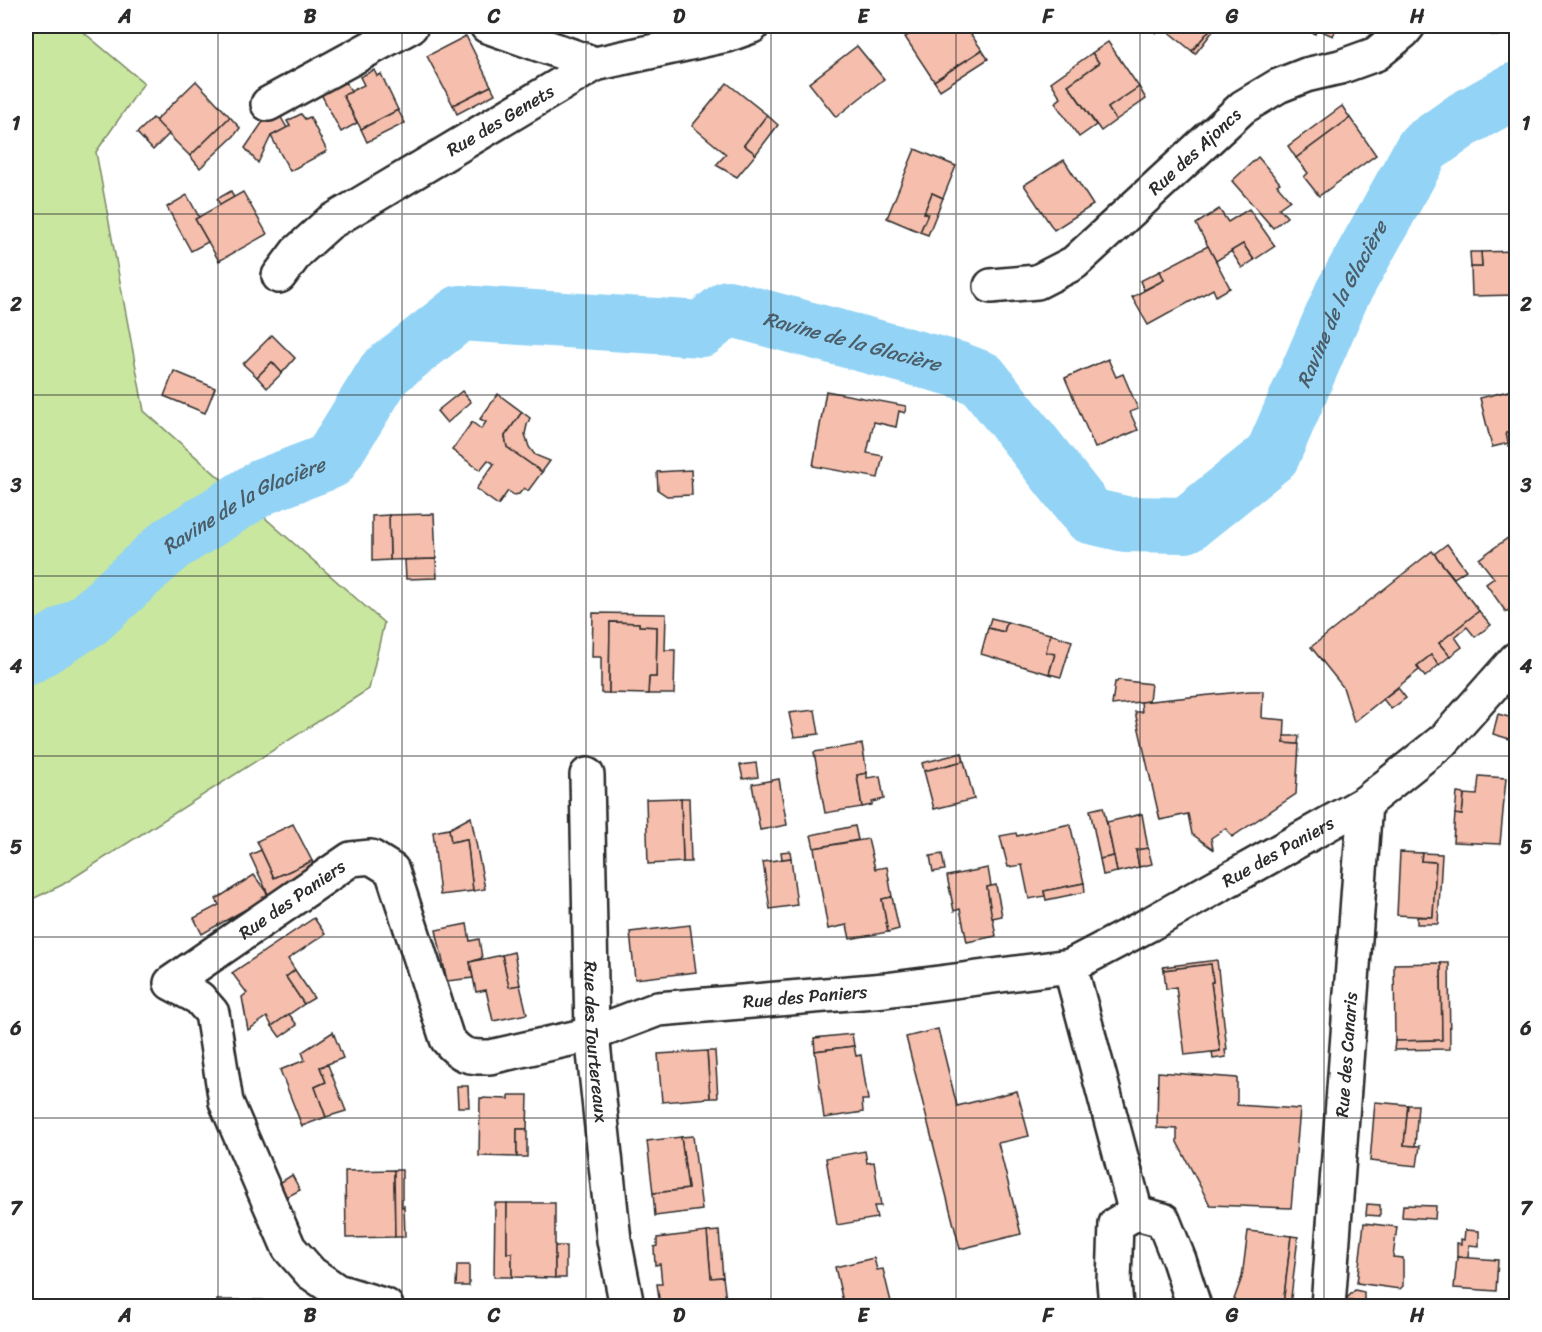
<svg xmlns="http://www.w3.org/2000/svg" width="1542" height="1332" viewBox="0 0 1542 1332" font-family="Sriracha,sans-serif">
<rect width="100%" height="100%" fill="#fff"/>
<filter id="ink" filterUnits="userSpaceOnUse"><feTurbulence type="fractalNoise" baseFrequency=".0167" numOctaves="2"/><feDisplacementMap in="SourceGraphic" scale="12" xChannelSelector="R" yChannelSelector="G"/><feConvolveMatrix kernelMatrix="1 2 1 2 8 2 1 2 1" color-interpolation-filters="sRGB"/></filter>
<g filter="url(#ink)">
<path fill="#c9e79f" stroke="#7a8965" stroke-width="1.5" d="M26,26h50l68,57 -48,69 48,259 240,212 -15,66 -307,196 -36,17z"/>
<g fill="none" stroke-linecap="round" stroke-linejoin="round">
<path stroke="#93d3f5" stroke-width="56" id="s1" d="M26,658l62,-38 83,-76 91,-57 68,-26 55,-89 75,-59 242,16 26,-21 228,61 26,10 108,137 35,8 61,1 86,-69 70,-162 81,-146 41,-29 52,-29"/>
</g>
<g fill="#f6beac" stroke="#2b2b2b" stroke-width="1.5">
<path d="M923,26h42l17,24 -48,31 -29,-44z"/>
<path d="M1147,26h66l-21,25 -31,-25 -5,7z"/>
<path d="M1213,26h4l-22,28 -3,-3z"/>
<path d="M1282,26h55l-4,10 -16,-7 -2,5 -13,-6 -2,5z"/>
<path d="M1477,26h23l-3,10 -21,-5z"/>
<path d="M1500,26h10l-12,6z"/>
<path d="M466,36l25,50 -38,19 -26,-49z"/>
<path d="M1108,42l31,45 -31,21 8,12 -15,11 -33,-46 31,-22 -7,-10z"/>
<path d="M857,46l27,33 -48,38 -27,-34z"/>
<path d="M982,50l6,9 -48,31 -6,-9z"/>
<path d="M1092,53l7,10 -31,22 28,40 -17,12 -24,-34 6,-5 -10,-16z"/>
<path d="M374,70l3,6 4,-2 17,36 -37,19 -18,-34 21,-10 -4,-8z"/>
<path d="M345,80l6,12 -8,3 14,28 -16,9 -21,-40z"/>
<path d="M196,81l34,36 -40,39 -35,-35z"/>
<path d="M727,83l40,32 -23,30 12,9 -19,23 -21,-12 10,-11 -34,-28z"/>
<path d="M491,86l4,8 -38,20 -4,-9z"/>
<path d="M1139,87l7,12 -30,21 -8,-12z"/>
<path d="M1342,106l8,12 -54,40 -8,-12z"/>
<path d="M398,110l7,13 -38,19 -6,-13z"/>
<path d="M279,114l8,14 -16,8 -13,27 -13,-15 17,-25z"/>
<path d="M301,114l4,5 5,-2 17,34 -37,20 -19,-35 19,-10 -3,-5z"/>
<path d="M767,115l11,10 -22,29 -12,-9z"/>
<path d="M230,117l10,11 -6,8 -34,32 -10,-12z"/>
<path d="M153,118l16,16 -16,16 -16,-17z"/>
<path d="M1350,118l26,37 -57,41 -15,-19 4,-4 -12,-15z"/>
<path d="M915,149l41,17 -13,32 -11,-5 -8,20 4,1 -8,18 -33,-14z"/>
<path d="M1258,157l22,26 -3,2 13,15 -11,8 8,9 -14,11 -41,-47z"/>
<path d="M1064,160l29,45 -39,25 -30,-45z"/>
<path d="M231,191l3,7 -14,7 -3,-6z"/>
<path d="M243,192l24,42 -48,27 -24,-42z"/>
<path d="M932,193l11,5 -15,37 -8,-3 8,-18 -4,-1z"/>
<path d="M187,195l12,22 -4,2 13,23 -17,9 -24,-44z"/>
<path d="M1219,209l9,13 21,-13 26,37 -21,14 -11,-16 -27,17 -20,-37z"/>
<path d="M1243,244l11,16 -12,8 -11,-17z"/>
<path d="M1208,246l22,42 -14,8 -3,-7 -65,36 -16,-28 32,-17 -4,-9z"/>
<path d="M1516,251v44l-44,1 -1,-29h11l-1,-15z"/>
<path d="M1470,252h11l1,15h-11z"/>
<path d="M1160,271l4,9 -20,10 -4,-9z"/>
<path d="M272,335l23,23 -13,15 -10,-11 -15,15 -14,-13z"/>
<path d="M1108,359l8,18 7,-3 15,35 -8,3 8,18 -43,18 -30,-70z"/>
<path d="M272,362l10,11 -15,15 -10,-11z"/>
<path d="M174,371l41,17 -10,25 -41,-17z"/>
<path d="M1516,389v41l-10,3 3,10 -17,4 -12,-49z"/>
<path d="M462,391l9,11 -24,21 -10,-12z"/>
<path d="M826,391l80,15 -1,7 -6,-2 -3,16 -22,-5 -7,31 16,3 -5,22 -65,-12z"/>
<path d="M498,394l24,18 -17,24 2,11 35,25 -14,19 -4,-3 -5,6 -5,1 -6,-4 -10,14 -22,-16 18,-25 -6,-4 -8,10 -28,-20 20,-28 9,7 5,-7 -6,-3z"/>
<path d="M522,412l8,6 -3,7 -2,9 4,13 6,8 15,6 -8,11 -35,-25 -2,-11z"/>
<path d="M1516,430v14l-7,2 -3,-13z"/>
<path d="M691,470l1,25 -25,1 -9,-6 -1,-18z"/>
<path d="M434,514l2,45 -46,1 -1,-45z"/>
<path d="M389,515l1,45 -18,1v-45z"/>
<path d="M1516,532v72l-10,8 -20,-28 8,-6 -15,-19z"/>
<path d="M1447,544l19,26 -12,8 -20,-24z"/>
<path d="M1432,551l47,60 -40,32 11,13 -11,9 -8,-10 -14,11 2,4 -65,52 -11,-35 -32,-40z"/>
<path d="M436,559l1,19 -31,1 -1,-19z"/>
<path d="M1479,611l12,14 -16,12 -8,-10 -12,10 7,10 -12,9 -11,-13z"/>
<path d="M593,613l73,1 -1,36h10l-1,44h-26l1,-17h7l1,-50 -18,-1v-3l-29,-1 -1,71h-8v-36h-9z"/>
<path d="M991,618l16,4 -3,10 -16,-4z"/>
<path d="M610,622l29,1v3l18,1 -1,50h-7l-1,17 -39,-1z"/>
<path d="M1007,622l43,12 -4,18 9,2 -6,20 -68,-20 7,-26 16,4z"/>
<path d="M1050,634l22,7 -11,36 -12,-3 6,-20 -9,-2z"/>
<path d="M1431,655l8,10 -14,12 -8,-11z"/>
<path d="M1118,680l33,4 -2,17 -37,4 3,-23h2z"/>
<path d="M1398,688l8,10 -15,11 -8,-10z"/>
<path d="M1250,691h13l-1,27 23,2 -1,23 15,1 -3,50 -64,43 -6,-9 -15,10 2,11 -21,-15 -4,-20 -28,6 -25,-108h7l-1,-10z"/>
<path d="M815,710l4,24 -25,3 -5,-24z"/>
<path d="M1498,714l18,5 -3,21 -20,-6z"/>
<path d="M1284,736h15l-1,8 -14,-1z"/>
<path d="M862,744l5,29 -10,2 5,32 -37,6 -11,-61z"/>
<path d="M962,753l2,8 -40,10 -2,-8z"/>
<path d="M964,761l10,38 -40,10 -10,-38z"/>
<path d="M756,763l2,14 -15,2 -3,-14z"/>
<path d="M867,773v5l13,-2 4,23 -12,3v3l-10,2 -5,-32z"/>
<path d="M1479,776l27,2 -6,66 -47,-2 2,-28 7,1 2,-21 13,1z"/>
<path d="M779,779l8,46 -27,5 -8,-46z"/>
<path d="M1457,793l7,1 -2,21 -7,-1z"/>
<path d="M681,798h8l2,64h-8z"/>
<path d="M681,798l2,64 -35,2 -2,-65z"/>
<path d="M1103,807l11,49 -14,3 -10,-49z"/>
<path d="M1142,814l6,34 -12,2 3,17 -22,5 -10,-50z"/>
<path d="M471,817l14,72 -12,2 -6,-52 -16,3 -2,-13z"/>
<path d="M293,824l19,37 -38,17 -17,-37z"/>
<path d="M1070,824l14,59 -40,8 1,5 -16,3 -7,-34 -14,2 -8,-31 16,-3 1,3z"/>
<path d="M855,826l3,14 -44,8 -3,-13z"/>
<path d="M449,829l2,13 16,-3 6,52 -33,4 -7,-63z"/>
<path d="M868,839l7,30 12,-2 5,30 -10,2 6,33 -38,7 -3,-14 -19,4 -14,-81z"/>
<path d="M1148,848l4,16 -13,3 -3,-17z"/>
<path d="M261,850l13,28 38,-17 3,7 -32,16 2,6 -16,6 -19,-41z"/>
<path d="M790,851l1,7 -9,1 -1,-7z"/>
<path d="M1400,852l22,1 -1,8 15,1 -3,55 -36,-2z"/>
<path d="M1422,853l20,1 -4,70h-21v-7h16l3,-55 -15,-1z"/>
<path d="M942,854l3,16 -12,2 -3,-16z"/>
<path d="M1114,856l3,16 -14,3 -3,-16z"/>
<path d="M791,858l6,47 -27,4 -7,-47z"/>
<path d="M988,868l3,18 -4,1 9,49 -29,6 -7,-33 -6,2 -7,-35z"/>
<path d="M254,875l15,21 -67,38 -8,-16 25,-13 -3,-6z"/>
<path d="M1084,883l1,9 -39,8 -2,-9z"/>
<path d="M996,885l6,31 -10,2 -5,-31z"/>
<path d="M269,896l-38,29 -3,-5z"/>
<path d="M892,897l7,32 -11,3 -6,-33z"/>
<path d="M314,918l11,16 -37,25 7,11 -9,7 18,27 -32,22 -5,-9 -19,13 -6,-33 5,-4 -15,-20z"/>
<path d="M467,924l3,17 9,-2 3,19 -12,4 3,16 -26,3 -11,-51z"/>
<path d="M690,925l6,47 -61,7 -5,-47z"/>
<path d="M514,952l6,33 -11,2 -7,-32z"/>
<path d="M502,955l7,32 11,-2 7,29 -34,7 -7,-31 -10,2 -6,-30z"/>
<path d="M1217,960l10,90h-2l1,7 -13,2 -1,-7 8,-1 -9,-69h2l-2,-18 -47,6 -1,-3z"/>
<path d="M1441,963l1,77 -47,1 -1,-77z"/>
<path d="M1441,963h8l1,86 -56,1 1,-9 47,-1z"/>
<path d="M1211,964l2,18h-2l9,69 -35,4 -9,-68 -10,2 -2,-19z"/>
<path d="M295,970l19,28 -10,6 -18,-27z"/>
<path d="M289,1014l8,11 -17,12 -8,-11z"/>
<path d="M938,1029l19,77 60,-15 12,45 -31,7 23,91 -61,15 -54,-212z"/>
<path d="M333,1032l10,26 -23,9 6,15 -11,5 11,30 -24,9 -22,-56 25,-10 -3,-8z"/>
<path d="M852,1034l2,12 -39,5 -1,-13z"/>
<path d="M854,1046l2,10 5,-1 7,45h-6l1,12 -39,6 -9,-67z"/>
<path d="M707,1051h8l3,47h-8z"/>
<path d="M707,1051l3,47 -48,4 -4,-48z"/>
<path d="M328,1065l18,46 -20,6 -11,-30 11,-5 -6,-15z"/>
<path d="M1158,1072l79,6v27l63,4 -9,99 -81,-3 -33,-63v-13l-20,-1z"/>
<path d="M457,1086h11l1,21h-11z"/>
<path d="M509,1095h19l-1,34h-10v28l-38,-1 1,-58 29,1z"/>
<path d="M1375,1102l33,3 -4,40 16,1 -3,20 -47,-5z"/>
<path d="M1408,1105h10l-3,41 -11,-1z"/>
<rect x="517" y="1129" width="10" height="28"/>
<path d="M693,1136l9,74 -47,6 -2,-23 35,-4 -7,-52z"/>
<path d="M681,1137l7,52 -35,4 -6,-52z"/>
<path d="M865,1151l2,12 7,-1 7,44h-7l3,12 -40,7 -11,-67z"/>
<path d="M394,1170l1,67 -49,1 -1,-67z"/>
<path d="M394,1170h8v37l2,-1 1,31h-10z"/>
<path d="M292,1175l8,15 -15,8 -7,-14z"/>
<path d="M495,1203h12v50h5v24h-18z"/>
<path d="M507,1203h48v75l-43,-1v-24h-5z"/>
<path d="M1367,1204l13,1v11l-14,-1z"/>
<path d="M1403,1205l33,1 -1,13 -33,-2z"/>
<path d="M1364,1223l33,4 -4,30 10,1v28l-3,3 -43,-6z"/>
<path d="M1465,1230l14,1v15l-10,-1 -1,13 -11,-1v-14l4,1v-5l3,1z"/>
<path d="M719,1231l4,46 -12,1 -4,-46z"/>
<path d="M1248,1231l43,5 -8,70 -28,-2v2h-12l-10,-4 9,-25z"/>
<path d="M707,1232l4,46 12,-1 3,23 -66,6 -3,-22h5l-2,-20 -5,1 -1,-18 3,-1v-8z"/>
<path d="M1291,1236l7,1 -8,69h-35v-2l28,2z"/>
<rect x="555" y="1246" width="11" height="32"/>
<path d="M1457,1257l41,3 -2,31 -42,-3z"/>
<path d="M874,1258l3,12 6,-1 9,37h-48l-9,-39z"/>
<path d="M457,1265h12v21h-13z"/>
<path d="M1355,1290l9,2v10l-19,-2z"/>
<rect x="217" y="1300" width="46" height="6"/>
<path d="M1337,1300l27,2 -1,4h-27z"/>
</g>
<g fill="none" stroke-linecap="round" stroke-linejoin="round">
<g stroke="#2b2b2b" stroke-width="38">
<g id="minor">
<path d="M487,26l108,38"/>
<path d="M268,104l143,-78"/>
<path id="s2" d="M279,276l18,-24 32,-29 266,-159 132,-29 25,-9"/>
<path id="s3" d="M991,286l46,-4 37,-19 169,-156 35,-21 28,-11 34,-8 36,-13 27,-22 5,-6"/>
<path id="s4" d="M587,775l5,259 22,206 13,66"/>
<path d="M1070,966l66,247"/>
<path id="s5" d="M386,1306l-49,-15 -26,-18 -22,-25 -63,-146 -14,-89 -13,-15 -28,-15 180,-124 20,-2 21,13 55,169c15,18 21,18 43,18l102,-23 66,-25 227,-19 185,-24 78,-41 217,-122 80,-64 71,-80"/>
<path id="s6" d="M1328,1306l37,-503"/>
</g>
</g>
<g stroke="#2b2b2b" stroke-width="38">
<path id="major" d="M1116,1306l-2,-24 2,-58 20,-11 27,7 16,40 15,46"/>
</g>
<use href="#minor" stroke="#fff" stroke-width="33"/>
<use href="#major" stroke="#fff" stroke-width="33"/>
</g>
</g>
<path fill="none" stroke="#2b2b2b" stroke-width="1.5" stroke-opacity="0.55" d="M218,26v1280M402,26v1280M586,26v1280M771,26v1280M956,26v1280M1140,26v1280M1324,26v1280M26,214h1490M26,395h1490M26,576h1490M26,756h1490M26,937h1490M26,1118h1490"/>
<g text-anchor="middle" stroke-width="4.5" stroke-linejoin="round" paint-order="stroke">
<g font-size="18" fill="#2b2b2b" stroke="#fff">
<text dy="6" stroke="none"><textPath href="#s2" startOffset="273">Rue des Genets</textPath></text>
<text dy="6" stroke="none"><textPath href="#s3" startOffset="252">Rue des Ajoncs</textPath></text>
<text dy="6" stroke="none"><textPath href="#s5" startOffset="1734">Rue des Paniers</textPath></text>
<text dy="6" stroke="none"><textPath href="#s5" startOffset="564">Rue des Paniers</textPath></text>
<text dy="6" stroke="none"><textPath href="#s5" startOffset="1230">Rue des Paniers</textPath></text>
<text dy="6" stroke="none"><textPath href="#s4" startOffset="267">Rue des Tourtereaux</textPath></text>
<text dy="6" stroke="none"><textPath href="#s6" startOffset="252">Rue des Canaris</textPath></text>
</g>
<g font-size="20" font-style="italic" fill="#4a5d68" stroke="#fff">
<text dy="7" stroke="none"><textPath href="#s1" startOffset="1654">Ravine de la Glacière</textPath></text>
<text dy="7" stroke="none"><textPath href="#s1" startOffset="970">Ravine de la Glacière</textPath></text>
<text dy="7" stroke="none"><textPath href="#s1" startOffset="268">Ravine de la Glacière</textPath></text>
</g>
</g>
<rect width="1542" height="1332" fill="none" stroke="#fff" stroke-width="66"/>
<rect x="33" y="33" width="1476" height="1266" fill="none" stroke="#2b2b2b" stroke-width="2"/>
<g font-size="20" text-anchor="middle" font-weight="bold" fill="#2b2b2b">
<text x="125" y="23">A</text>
<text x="310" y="23">B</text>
<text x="494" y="23">C</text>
<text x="679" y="23">D</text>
<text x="863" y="23">E</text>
<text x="1048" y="23">F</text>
<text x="1232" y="23">G</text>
<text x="1417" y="23">H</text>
<text x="16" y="130">1</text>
<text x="1526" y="130">1</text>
<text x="16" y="311">2</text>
<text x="1526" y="311">2</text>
<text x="16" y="492">3</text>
<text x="1526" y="492">3</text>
<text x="16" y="673">4</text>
<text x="1526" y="673">4</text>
<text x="16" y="854">5</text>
<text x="1526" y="854">5</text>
<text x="16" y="1035">6</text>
<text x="1526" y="1035">6</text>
<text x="16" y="1215">7</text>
<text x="1526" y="1215">7</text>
<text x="125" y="1322">A</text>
<text x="310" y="1322">B</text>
<text x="494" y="1322">C</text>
<text x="679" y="1322">D</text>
<text x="863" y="1322">E</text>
<text x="1048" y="1322">F</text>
<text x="1232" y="1322">G</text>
<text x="1417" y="1322">H</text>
</g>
</svg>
